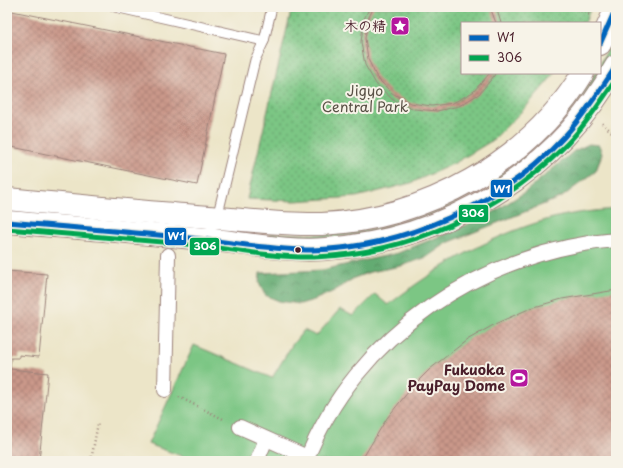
<svg xmlns="http://www.w3.org/2000/svg" width="623" height="468" viewBox="0 0 623 468" font-family="'Playpen Sans','Klee One',sans-serif">
<defs>
<pattern id="grass-dots" width="8" height="8" patternUnits="userSpaceOnUse"><rect width="8" height="8" fill="#7bc684"/><path d="M2 2h.1M6 6h.1" fill="none" stroke="#67a06c" stroke-width="1.8" stroke-linecap="round"/></pattern>
<pattern id="forest-crowns" width="20" height="18" patternUnits="userSpaceOnUse"><rect width="20" height="18" fill="#64ab72"/><path d="M2 6a3 3 0 1 1 6 0M12 15a3 3 0 1 1 6 0" fill="none" stroke="#548b5e"/></pattern>
<pattern id="building-cross-hatch" width="8" height="8" patternUnits="userSpaceOnUse"><rect width="8" height="8" fill="#ca988a"/><path d="M0 0l8 8M0 8l8-8" fill="none" stroke="#a67b71"/></pattern>
</defs>
<rect width="100%" height="100%" fill="#f7f3e8"/>
<filter id="ink" filterUnits="userSpaceOnUse"><feTurbulence type="fractalNoise" baseFrequency=".025" numOctaves="2"/><feDisplacementMap in="SourceGraphic" scale="8" xChannelSelector="R" yChannelSelector="G"/><feConvolveMatrix kernelMatrix="1 2 1 2 8 2 1 2 1" color-interpolation-filters="sRGB"/></filter>
<filter id="wash" filterUnits="userSpaceOnUse"><feTurbulence type="fractalNoise" baseFrequency=".012" numOctaves="4" result="noise"/><feDisplacementMap in="SourceGraphic" scale="16" xChannelSelector="R" yChannelSelector="G"/><feGaussianBlur stdDeviation="0.9" result="paint"/><feColorMatrix in="noise" values="0 0 0 0 0 0 0 0 0 0 0 0 0 0 0 0 0 1.4 0 .05"/><feComposite in="paint" operator="in"/></filter>
<g filter="url(#wash)">
<rect width="100%" height="100%" fill="#ece5c8"/>
<g fill="url(#grass-dots)" stroke="#627258">
<path d="M292,7h299l-6,16h-123v50h93l-30,35 -32,32 -38,23 -44,20 -55,14 -61,4 -48,-2z"/>
<path d="M616,33c0,25 -22,50 -36,68 -8,11 -16,22 -24,31 -23,25 -51,44 -80,60 -14,8 -28,17 -43,23 -52,21 -108,26 -163,22v-4c27,1 55,3 82,-1 97,-15 193,-72 243,-159h5v-9z"/>
</g>
<path fill="url(#forest-crowns)" stroke="#57654e" d="M589,144l10,1 3,9 -6,17 -34,26 -115,46 -20,14 -26,9 -31,6 -16,6 -20,13 -20,9 -14,4 -21,-3 -14,-6 -6,-12 1,-10 62,-3 76,-17 64,-26 32,-15 31,-20 49,-41z"/>
<path fill="#7bc684" stroke="#627258" d="M616,209v252h-421l-47,-17 46,-99 78,33 20,-33 12,-15 12,6 24,-27 13,7 22,-22 13,11c46,-36 101,-69 158,-85 23,-7 47,-9 70,-11z"/>
<g id="blocks">
<g fill="url(#building-cross-hatch)">
<path d="M370,7h4l-5,10 -4,21 3,21 9,19 15,15 18,10 22,3 21,-3 20,-11 17,-19h5l-1,3 -15,18 -20,12 -22,5 -23,-2 -21,-9 -17,-16 -11,-19 -4,-23 3,-23z"/>
<path d="M490,7h6l5,16h-5z"/>
<path d="M7,10l217,44 -27,131 -190,-39z"/>
<path d="M7,271l40,3 -8,83 -20,-2v3h-8l-1,11 38,4 -9,88h-32z"/>
<path d="M616,290v171h-255l26,-43 26,-32 17,-17 37,-29 30,-17 34,-15 31,-9z"/>
</g>
</g>
</g>
<g filter="url(#ink)">
<use href="#blocks" fill-opacity="0" stroke="#9b827a" stroke-width="1"/>
<g fill="none" stroke-linecap="round" stroke-linejoin="round">
<g stroke="#9b827a" stroke-width="11">
<g id="service">
<path d="M115,7l149,34"/>
<path d="M217,218l38,-158 9,-19 8,-34"/>
</g>
</g>
<g stroke="#9b827a" stroke-width="16">
<g id="pedestrian">
<path d="M165,390l3,-135"/>
<path d="M240,427l67,30"/>
<path d="M257,461l9,-22"/>
<path d="M306,461c49,-126 178,-211 310,-221"/>
</g>
</g>
<g stroke="#9b827a" stroke-width="24">
<g id="tertiary">
<path d="M600,44l16,-36"/>
<path d="M7,199c63,6 126,12 189,17 42,3 84,9 126,8 103,-5 207,-62 261,-151"/>
<path d="M7,222c69,6 138,11 207,18 38,4 74,12 112,9 121,-9 231,-76 290,-183"/>
</g>
</g>
<g stroke="#9b827a" stroke-width="2.5" stroke-dasharray="1 3" stroke-linecap="butt">
<path d="M574,7l12,7 6,1"/>
<path d="M602,123l10,9 4,6"/>
<path d="M179,397l46,23"/>
<path d="M91,461l7,-38"/>
</g>
<use href="#service" stroke="#fff" stroke-width="9"/>
<use href="#pedestrian" stroke="#fff" stroke-width="14"/>
<use href="#tertiary" stroke="#fff" stroke-width="22"/>
<g stroke="#f7f3e8" stroke-width="8">
<g id="bus-1">
<path d="M600,44l16,-36"/>
<path d="M7,222c61,5 122,10 183,16 41,4 81,12 122,12 90,-2 191,-46 252,-113 20,-22 36,-46 52,-71"/>
</g>
</g>
<g stroke="#f7f3e8" stroke-width="8">
<path id="bus-2" d="M7,229c60,5 119,10 179,15 42,4 85,14 128,13 95,-3 187,-46 253,-113 19,-20 34,-42 49,-65"/>
</g>
<use href="#bus-1" stroke="#0065bd" stroke-width="5"/>
<use href="#bus-2" stroke="#00a651" stroke-width="5"/>
</g>
</g>
<defs>
<g id="sight-square" transform="scale(1)"><rect x="-9" y="-9" width="18" height="18" rx="4" fill="#b5179e" stroke="#f7f3e8"/><path d="M0-6L1.8-2.2L6-1.7L2.9 1.2L3.7 5.4L0 3.3L-3.7 5.4L-2.9 1.2L-6-1.7L-1.8-2.2Z" fill="#fff"/></g>
<g id="stadium-square" transform="scale(1)"><rect x="-9" y="-9" width="18" height="18" rx="4" fill="#b5179e" stroke="#f7f3e8"/><path d="M0-5a6.5 5 0 1 0 0 10a6.5 5 0 1 0 0-10ZM-3.5-1.8h7v3.6h-7Z" fill="#fff"/></g>
</defs>
<g fill-rule="evenodd">
<use href="#sight-square" x="400" y="26"/>
<use href="#stadium-square" x="519" y="378"/>
</g>
<circle fill="#4a1f2b" stroke="#f7f3e8" stroke-width="1.5" cx="298" cy="250" r="3.5"/>
<g text-anchor="middle" stroke-width="4" stroke-linejoin="round" paint-order="stroke">
<g font-size="14" font-weight="bold" fill="#4a1f2b" stroke="#f7f3e8" text-anchor="end">
<text x="386" y="31">木の精</text>
<text x="505" y="375">Fukuoka<tspan x="505" dy="16">PayPay Dome</tspan></text>
</g>
<g font-size="14" fill="#595146" stroke="#f7f3e8">
<text x="365" y="96">Jigyo<tspan x="365" dy="16">Central Park</tspan></text>
</g>
</g>
<g stroke="#f7f3e8" stroke-width="1.5">
<rect x="490" y="179" width="23" height="19" rx="4" fill="#0065bd"/>
<rect x="458" y="204" width="31" height="19" rx="4" fill="#00a651"/>
<rect x="164" y="227" width="23" height="19" rx="4" fill="#0065bd"/>
<rect x="189" y="237" width="31" height="19" rx="4" fill="#00a651"/>
</g>
<g font-size="11" text-anchor="middle" font-weight="bold" fill="#fff">
<text x="502" y="193">W1</text>
<text x="473" y="217">306</text>
<text x="176" y="240">W1</text>
<text x="205" y="250">306</text>
</g>
<rect width="623" height="468" fill="none" stroke="#f7f3e8" stroke-width="24"/>
<rect x="461" y="22" width="140" height="52" fill="#f7f3e8" stroke="#b29e9c"/>
<rect x="469" y="35" width="20" height="6" fill="#0065bd" stroke="#b29e9c"/>
<text x="497" y="42" font-size="12" fill="#4a1f2b">W1</text>
<rect x="469" y="55" width="20" height="6" fill="#00a651" stroke="#b29e9c"/>
<text x="497" y="62" font-size="12" fill="#4a1f2b">306</text>
</svg>
